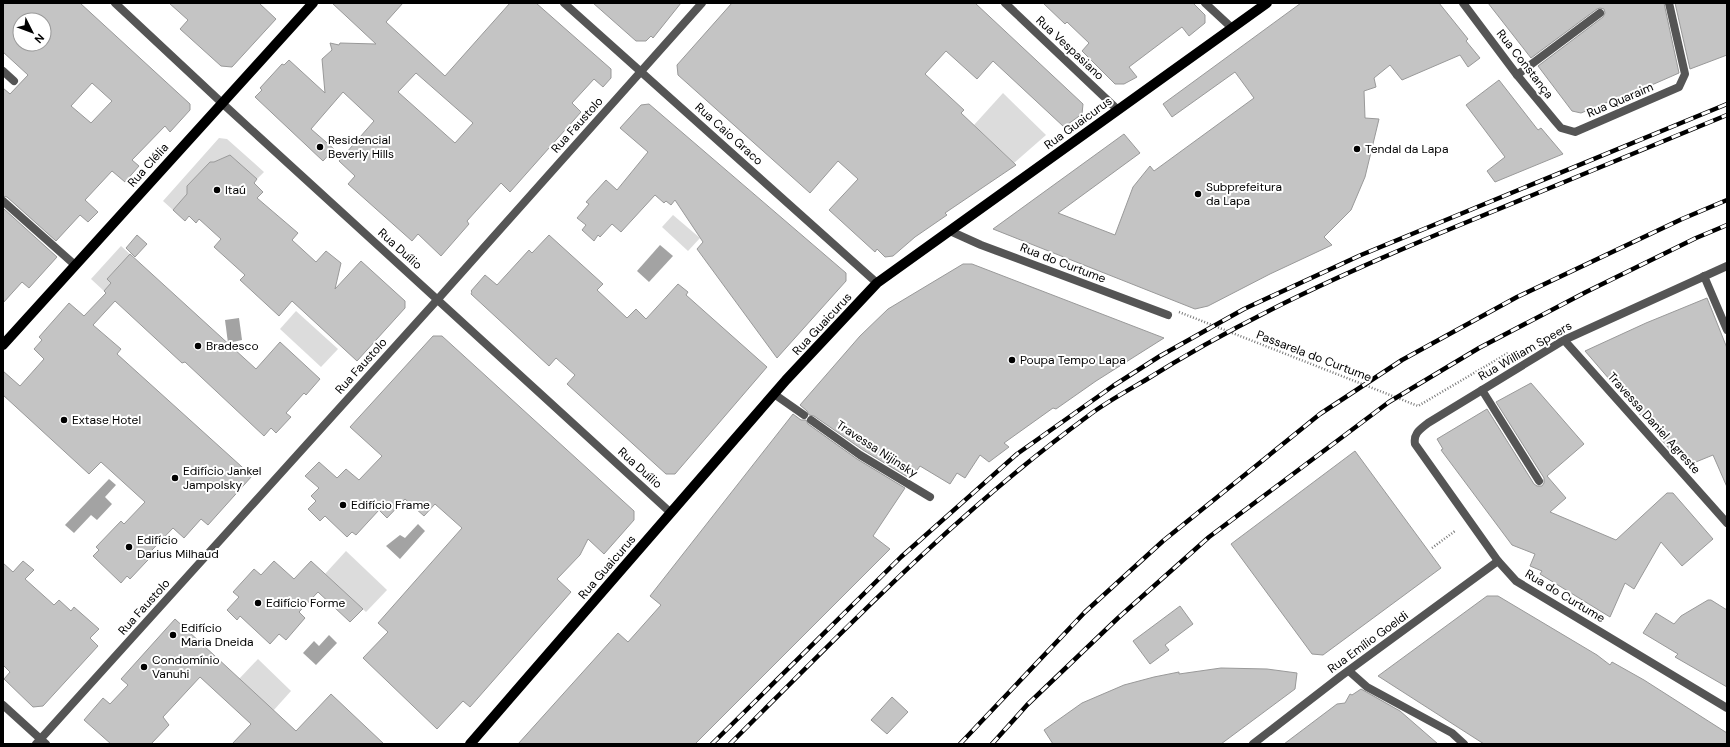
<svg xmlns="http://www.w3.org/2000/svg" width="1730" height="747" viewBox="0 0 1730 747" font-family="'DM Sans',sans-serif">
<rect width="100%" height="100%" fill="#fff"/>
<g fill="#dcdcdc">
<path d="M1003,93l43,42 -32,28 -40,-38z"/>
<path d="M219,138l8,1 37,33 -7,7 -27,-24 -16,7h-4l-23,24v8l-14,16 -10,-9z"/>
<path d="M673,215l27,23 -12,13 -26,-24z"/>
<path d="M121,246l13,12 -8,9 -4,-4 -15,16 4,4 -7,8 -13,-12z"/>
<path d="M296,311l42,38 -17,18 -41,-38z"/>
<path d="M346,551l41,39 -21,22 -41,-38z"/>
<path d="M258,659l33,32 -18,20 -34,-32z"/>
</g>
<g fill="#a3a3a3">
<path d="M660,245l13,11 -24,26 -12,-11z"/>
<path d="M239,318l3,22 -14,3 -3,-23z"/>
<path d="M109,479l7,6 -11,12 7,7 -15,16 -6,-5 -17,18 -9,-8z"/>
<path d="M418,524l7,7 -25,28 -14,-13 14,-11 5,3z"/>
<path d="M329,635l8,8 -21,22 -13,-12 11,-12 5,5z"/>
</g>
<g fill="#c4c4c4" stroke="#999" fill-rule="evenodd">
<path d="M3,3h77l110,101v6l-20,22 -5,-6 -33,34 7,6 -14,16 -13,-11 -27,29 13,12 -10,10 -8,-7 -24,26 -49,-44 -4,-1v-108l7,6 18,-19 -25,-23zM20,20h24v24h-24zM92,83l20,18 -21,22 -20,-17z"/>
<path d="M169,3h90l17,16 -44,48 -11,-1 -41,-37 8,-9z"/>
<path d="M332,3h71l-17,19 59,54 65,-73h26l75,66v9l-8,9 -9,-8 -22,24 9,9 -71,80 -9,-9 -34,38 2,3 -28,32 -23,-22 -6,7 -64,-57 7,-8 -16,-15 35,-40 -31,-29 -32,37 23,20 -11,12 -68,-64 7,-7 -2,-2 22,-24 2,1 5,-5 36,33 -3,-34 10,-9 -2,-7 9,2 1,-2 36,1zM416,73l57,50 -18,20 -57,-51z"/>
<path d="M593,3h88l-28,35 -2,-2 -5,5h-10z"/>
<path d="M732,3h243l108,101 -1,10 -18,13 -71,-66 -16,18 -31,-28 -21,23 39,36 -3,3 55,52 -71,48 2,2 -32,22 -22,19 -8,1 -8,-8 -2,3 -46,-42 29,-31 -20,-18 -28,32 -132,-118 -1,-10z"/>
<path d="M1043,3h150l12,12v8l-16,13 -7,-9 -53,40 8,10 -13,7h-9l-33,-33 7,-8 -22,-21 -2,2z"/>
<path d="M1301,3h138l29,36 -2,2 14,17 -12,9 -8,-12 -58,25 -12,-15 -16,13 2,9 -12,4 1,27 14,1 -14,58 -14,33 -27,27 8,8 -62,29 -62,32 -13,3 -202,-80 131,-95 16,19 -82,60 57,22 18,-48 17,-21 4,5 100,-73 -19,-26 -63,45 -9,-13z"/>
<path d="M1488,3h176l15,70 -41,18v2l-15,5v-2l-42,17 -9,-2 -34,-45 65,-49 2,-4 -1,-4 -4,-1 -3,1 -66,49z"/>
<path d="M1675,3h52v52l-37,14z"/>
<path d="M1499,80l39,50 3,-2 22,26 -68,28 -8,-11 18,-14 -39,-52z"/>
<path d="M649,104l197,169v8l-69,77 -80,-109 6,-7 -28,-42 -4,5 -5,-4 -2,2 -9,-8 -34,37 -9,-8 -12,13 -2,-2 -4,6 -12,-11 4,-5 -9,-7 12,-14 -3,-2 20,-22 11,10 31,-38 -28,-24 21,-23z"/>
<path d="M230,155l27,24 -3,4 9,9 -6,6 41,35 -6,7 24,22 10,-11 15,12 -6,26 26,-28 44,40v7l-48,53 -65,-60 -13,15 -39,-36 5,-5 -31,-28 7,-8 -22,-20 -3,4 -7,-7 -4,5 -12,-11 14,-16v-8l23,-24h4z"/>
<path d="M3,208l54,49 -28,31 -7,-6 -19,21z"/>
<path d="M137,235l10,9 -12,13 -9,-9z"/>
<path d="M549,235l54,49 -6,6 30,28 9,-9 10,10 32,-35 10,8 -2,3 81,72 -92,107h-9l-99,-90 8,-9 -19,-17 -7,8 -78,-72 1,-2 -1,-1 14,-16 12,10 32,-35 3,3z"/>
<path d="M130,254l126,115 24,-27 40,37 -14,16 -2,-2 -18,20 5,4 -15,16 -5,-5 -7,8 -79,-74 -3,1 -67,-62 -22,24 28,24 -4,5 135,122 -44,49 -7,-6 -17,19 -11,-10 -21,22 3,3 -9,9 -16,17 -3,-3 -6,7 -28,-27 6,-6 -3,-3 25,-26 3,3 21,-22 -44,-40 -12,12 -86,-79v-24l17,15 24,-27 -10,-10 8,-9 -3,-3 30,-34 15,13 22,-23 -2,-2 7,-8 -4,-4z"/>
<path d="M963,264h9l192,74 -68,43 -40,28 -3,-1 -49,35 5,4 -20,15 -9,-7 -15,23 -8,-5 -7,11 -30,-18 -9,13 -48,-29 -49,-34 -5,-1 -2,-4 -7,-6 60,-69 28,-27z"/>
<path d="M1707,298l20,50v139l-14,-32 -27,11 -8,-17 -6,3 -12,-14 -11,-25 -8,3 -56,-65 61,-28z"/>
<path d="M433,336h9l192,175v9l-30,34 -16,-15 -8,16 -23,24 14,13 -101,115 -7,-6 -26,28 -74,-71 25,-26 -10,-9 84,-95 -27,-24 -11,12 -19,-17 -18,19 -8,-8 -23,25 -4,-3 -5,5 -22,-21 -5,5 -12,-12 8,-8 -5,-5 8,-8 -14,-12 14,-14 18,16 9,-9 13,11 23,-24 -32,-29z"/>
<path d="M1531,383l53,61 -37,32 19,22 -16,14 66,28 51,-47h6l40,46 -31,27 -21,-24 -27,47 -9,-6 -15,34 -70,-43 2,-3 -12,-5 5,-12 -23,-9 -71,-95 2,-1 -6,-10 50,-30 47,75 3,2h5l2,-3v-5l-48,-76z"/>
<path d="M793,414l8,6h5l2,4 49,35 48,29 -32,48 17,13 -195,195h-177l100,-111 10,9 33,-37 -11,-9z"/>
<path d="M1355,451l86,117 -118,87 -11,-1 -81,-110z"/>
<path d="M23,561l11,9 -9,9 29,26 5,-5 12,11 3,-4 25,22 -9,9 8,8 -55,60 -10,1 -29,-28 6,-7 -7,-7v-102l10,9z"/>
<path d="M274,561l20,18 17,-18 52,48 -13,13 -32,-30 -19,20 6,6 -19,22 -7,-6 -9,10 -30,-28 -3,4 -10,-10 12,-13 -6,-5 21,-23 7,6z"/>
<path d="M1487,596h11l99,59 13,10 2,-3 32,18 83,53v11h-243l-106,-68z"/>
<path d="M1708,600h3l16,10v77l-52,-30 3,-3 -35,-21 13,-20 18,11 7,-8z"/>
<path d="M1180,606l13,18 -28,21 4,5 -19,14 -17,-23z"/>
<path d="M175,619l121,112 35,-37 53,50h-152l19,-20 -51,-47 -37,40 6,8 -18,19h-40l-27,-24 19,-22 7,6 18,-19 -7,-6z"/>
<path d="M1221,668l46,1 30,4 -2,16 -74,55h-168l-9,-14 38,-27 42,-18 30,-8 25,-5v2z"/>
<path d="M1361,689l39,22 38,33h-154l53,-40 8,-1 5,-9 2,1z"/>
<path d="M892,697l16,15 -21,22 -16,-14z"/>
</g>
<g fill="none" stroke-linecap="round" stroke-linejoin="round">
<g stroke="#777" stroke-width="2.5" stroke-dasharray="1 2" stroke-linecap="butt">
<path d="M1179,312l239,94 90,-53 2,3"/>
<path d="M1432,548l23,-17"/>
</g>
<g stroke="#555" stroke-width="8">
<path d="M774,394l30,21"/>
<path d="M811,420l49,35 70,42"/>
<path d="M1349,671l18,16 85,46 12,11"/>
</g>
<g stroke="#555" stroke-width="8">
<path d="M564,3l313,280"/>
<path d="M1005,3l113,107"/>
<path d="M1205,3l27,25"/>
<path d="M1463,3l54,72 38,46 6,7 14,4 104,-45 6,-13 -16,-71"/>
<path d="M3,71l11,10"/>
<path d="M1517,75l83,-62"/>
<path d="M3,201l72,64"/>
<path d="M950,231l31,14 187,70"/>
<path d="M1727,266l-163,74 -136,83c-7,6 -15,10 -13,21l83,117 18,20 211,127"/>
<path d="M1704,276l23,54"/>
<path d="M1564,340l163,183"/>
<path d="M1482,390l57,91"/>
<path d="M3,705l43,39"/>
<path d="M1253,744l88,-68 157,-115"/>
</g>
<g stroke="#555" stroke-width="8">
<path d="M115,3l107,100 449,410"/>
<path d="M36,744l402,-445 264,-296"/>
</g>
<g stroke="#000" stroke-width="10">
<path d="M3,345l310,-342"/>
<path d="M470,744l316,-364 91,-97 390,-280"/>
</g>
<g stroke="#000" stroke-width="4.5">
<g id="rail">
<path d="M712,744l189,-187 116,-103 96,-68 47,-30 84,-47 117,-54 366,-151"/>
<path d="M730,744c114,-114 227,-232 358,-328 17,-13 37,-24 56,-35 98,-62 204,-110 311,-154 91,-37 181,-75 272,-112"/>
<path d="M960,744l125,-132 78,-71 157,-127 82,-54 115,-63 165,-78 45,-19"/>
<path d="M992,744l35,-39 91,-87 91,-81 180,-135 90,-54 107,-56 110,-54 31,-13"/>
</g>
</g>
<use href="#rail" stroke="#fff" stroke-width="3" stroke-dasharray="9" stroke-linecap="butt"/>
</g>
<g fill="#000" stroke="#fff" stroke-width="1.5">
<circle cx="320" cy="147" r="4"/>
<circle cx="1357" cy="149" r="4"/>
<circle cx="217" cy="190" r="4"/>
<circle cx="1198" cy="194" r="4"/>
<circle cx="198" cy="346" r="4"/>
<circle cx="1012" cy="360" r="4"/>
<circle cx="64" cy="420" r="4"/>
<circle cx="175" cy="478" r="4"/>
<circle cx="343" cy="505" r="4"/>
<circle cx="129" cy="547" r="4"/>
<circle cx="258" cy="603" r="4"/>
<circle cx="173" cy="635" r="4"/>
<circle cx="144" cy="667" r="4"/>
</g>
<g text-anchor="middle" stroke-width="4" stroke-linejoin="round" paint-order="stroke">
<g font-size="12" fill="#000" stroke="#fff">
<text transform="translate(1070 48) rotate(43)" y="4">Rua Vespasiano</text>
<text transform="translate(1525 64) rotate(52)" y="4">Rua Constança</text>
<text transform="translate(1620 100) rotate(-23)" y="4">Rua Quaraim</text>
<text transform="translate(1078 123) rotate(-36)" y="4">Rua Guaicurus</text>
<text transform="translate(577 125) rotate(-48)" y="4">Rua Faustolo</text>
<text transform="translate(729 134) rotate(42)" y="4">Rua Caio Graco</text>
<text transform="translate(148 165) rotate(-48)" y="4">Rua Clélia</text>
<text transform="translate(400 249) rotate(42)" y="4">Rua Duílio</text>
<text transform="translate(1063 263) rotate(21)" y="4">Rua do Curtume</text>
<text transform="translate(822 324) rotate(-47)" y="4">Rua Guaicurus</text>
<text transform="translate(1525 351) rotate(-30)" y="4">Rua William Speers</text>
<text transform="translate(1314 356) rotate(21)" y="4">Passarela do Curtume</text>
<text transform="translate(361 366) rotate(-48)" y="4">Rua Faustolo</text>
<text transform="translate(1654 423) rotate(48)" y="4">Travessa Daniel Agreste</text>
<text transform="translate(877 449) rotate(33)" y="4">Travessa Nijinsky</text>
<text transform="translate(640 468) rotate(42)" y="4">Rua Duílio</text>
<text transform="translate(607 567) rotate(-49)" y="4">Rua Guaicurus</text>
<text transform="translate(1565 596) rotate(31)" y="4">Rua do Curtume</text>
<text transform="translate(144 607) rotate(-48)" y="4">Rua Faustolo</text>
<text transform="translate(1368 642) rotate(-36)" y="4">Rua Emílio Goeldi</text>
</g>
<g font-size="12" fill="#000" stroke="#fff" text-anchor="start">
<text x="328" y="144">Residencial<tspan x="328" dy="14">Beverly Hills</tspan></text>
<text x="1365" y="153">Tendal da Lapa</text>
<text x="1206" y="191">Subprefeitura<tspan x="1206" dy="14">da Lapa</tspan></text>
<text x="225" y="194">Itaú</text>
<text x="206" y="350">Bradesco</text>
<text x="1020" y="364">Poupa Tempo Lapa</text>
<text x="72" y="424">Extase Hotel</text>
<text x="183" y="475">Edifício Jankel<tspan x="183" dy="14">Jampolsky</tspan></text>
<text x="351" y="509">Edifício Frame</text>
<text x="137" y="544">Edifício<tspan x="137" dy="14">Darius Milhaud</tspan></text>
<text x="266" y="607">Edifício Forme</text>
<text x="181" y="632">Edifício<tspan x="181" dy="14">Maria Dneida</tspan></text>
<text x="152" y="664">Condomínio<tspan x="152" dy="14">Vanuhi</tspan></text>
</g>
</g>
<rect width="1730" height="747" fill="none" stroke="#000000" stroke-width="8"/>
<g transform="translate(32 32) rotate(132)"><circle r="19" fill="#ffffff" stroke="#999999"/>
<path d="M0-3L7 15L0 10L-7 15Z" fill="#000000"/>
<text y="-6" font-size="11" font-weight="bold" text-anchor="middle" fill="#000000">N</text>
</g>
</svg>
